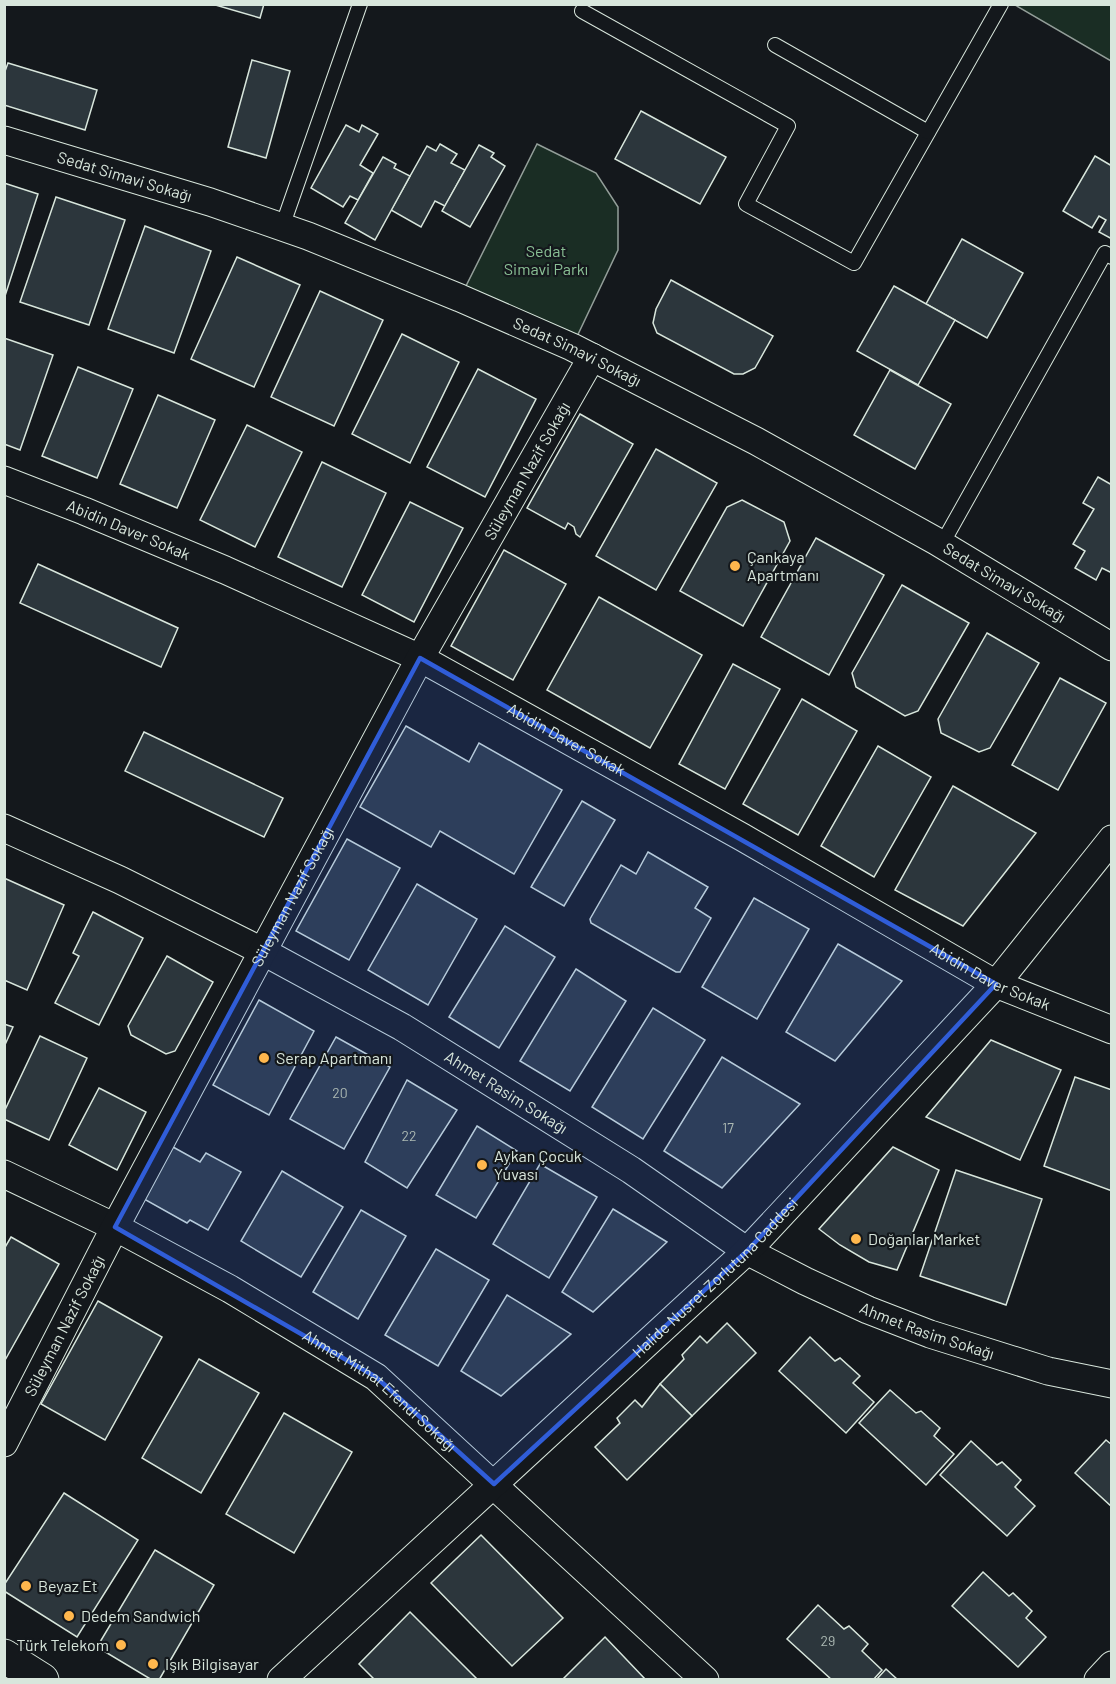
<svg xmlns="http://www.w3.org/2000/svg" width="1116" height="1684" viewBox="0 0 1116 1684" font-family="Barlow,sans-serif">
<rect width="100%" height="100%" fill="#14181c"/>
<g fill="#1a2d24" stroke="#939e99" stroke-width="1.5">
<path d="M1015,5h96v56z"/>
<path d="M537,144l59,29 22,34v43l-46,97 -112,-49z"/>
</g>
<g fill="#2c363c" stroke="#d8e6dc" stroke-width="1.5">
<path d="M212,4h52l-4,14z"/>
<path d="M252,60l38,11 -24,87 -38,-11z"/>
<path d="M8,63l89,27 -12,40 -81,-25v-31z"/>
<path d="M641,111l85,46 -26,47 -85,-45z"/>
<path d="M346,125l13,7 3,-7 16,9 -18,31 13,8 -15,27 -8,-4 -7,11 -32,-19z"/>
<path d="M440,144l17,10 -6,9 14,7 -20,36 -10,-5 -14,26 -30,-17 36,-64 9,5z"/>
<path d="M479,145l15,8 -3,4 14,9 -35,61 -28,-16z"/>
<path d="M1095,156l17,10v73l-13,-7 7,-12 -7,-4 -7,12 -29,-17z"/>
<path d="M383,157l13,7 -2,4 16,8 -35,64 -30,-17z"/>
<path d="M4,183l34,11 -34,105z"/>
<path d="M56,197l69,23 -36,105 -69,-23z"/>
<path d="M145,226l66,25 -37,102 -66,-24z"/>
<path d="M962,239l61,34 -36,65 -61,-34z"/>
<path d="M237,257l63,28 -46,102 -63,-28z"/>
<path d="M671,280l102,56 -18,32 -12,6h-9l-77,-41 -4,-10 3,-14z"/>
<path d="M894,286l61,34 -37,65 -61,-34z"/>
<path d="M320,291l63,29 -49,106 -63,-29z"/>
<path d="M402,334l57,28 -49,101 -58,-29z"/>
<path d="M4,338l49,17 -33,95 -16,-6z"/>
<path d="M78,367l55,22 -36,89 -55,-22z"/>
<path d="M478,369l58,30 -51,98 -58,-30z"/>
<path d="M890,370l61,34 -36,65 -61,-34z"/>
<path d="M158,395l57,25 -38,88 -57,-24z"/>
<path d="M580,414l53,30 -53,93 -4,-3 -2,-7 -6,-4 -3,6 -38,-21z"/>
<path d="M247,425l55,27 -47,95 -55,-27z"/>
<path d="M656,449l61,34 -61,107 -60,-34z"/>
<path d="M322,462l64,31 -44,94 -64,-30z"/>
<path d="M1098,477l14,8v88l-10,-5 -6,12 -21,-12 10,-17 -12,-7 21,-35 -11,-6z"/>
<path d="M742,500l42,22 6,19 -47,85 -63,-35 47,-84z"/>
<path d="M410,502l53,26 -49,94 -52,-27z"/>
<path d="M816,538l68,37 -55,100 -68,-38z"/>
<path d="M504,550l62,34 -53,96 -62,-34z"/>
<path d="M38,564l140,64 -17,39 -141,-64z"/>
<path d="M902,585l67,38 -51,88 -13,5 -49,-29 -4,-14z"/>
<path d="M599,597l103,58 -52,93 -103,-58z"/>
<path d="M987,633l52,30 -49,85 -11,4 -38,-19 -3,-14z"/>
<path d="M733,664l47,25 -55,100 -46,-25z"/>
<path d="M1060,678l46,25 -48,87 -46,-25z"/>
<path d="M802,699l55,32 -59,104 -55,-31z"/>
<path d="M406,726l63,36 10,-19 83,47 -48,84 -74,-43 -9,16 -71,-40z"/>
<path d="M144,732l139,66 -19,39 -139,-66z"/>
<path d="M878,746l53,31 -57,100 -53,-31z"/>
<path d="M953,786l83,47 -73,93 -68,-36z"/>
<path d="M582,801l33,19 -51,86 -33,-19z"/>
<path d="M347,839l53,29 -51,92 -53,-29z"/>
<path d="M648,852l60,35 -13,21 16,10 -31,54h-4l-85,-49 -1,-4 31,-54 15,9z"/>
<path d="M4,878l60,27 -37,85 -23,-10z"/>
<path d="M417,884l60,35 -49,86 -60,-35z"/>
<path d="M754,898l55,31 -52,90 -55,-32z"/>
<path d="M93,912l50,26 -44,87 -44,-22 24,-47 -6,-3z"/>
<path d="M505,926l50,31 -56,91 -50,-31z"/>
<path d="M838,944l64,37 -67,80 -49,-29z"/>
<path d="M167,956l46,26 -38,69 -9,3 -35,-19 -3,-9z"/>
<path d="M576,969l50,32 -56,90 -50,-30z"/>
<path d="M259,1000l55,31 -45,84 -56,-30z"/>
<path d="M653,1008l52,32 -62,99 -51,-32z"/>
<path d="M4,1024l9,3 -9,20z"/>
<path d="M40,1036l47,22 -38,82 -45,-21v-7z"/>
<path d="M336,1037l54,30 -46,82 -54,-30z"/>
<path d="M991,1040l70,30 -41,90 -94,-43z"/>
<path d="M722,1057l78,47 -78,84 -58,-37z"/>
<path d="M1075,1077l37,13v101l-68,-25z"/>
<path d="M407,1080l50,30 -50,78 -42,-26z"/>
<path d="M99,1088l47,24 -29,58 -48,-25z"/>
<path d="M477,1126l40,25 -41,67 -40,-23z"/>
<path d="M173,1147l27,15 6,-9 35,19 -33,58 -18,-10 -3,3 -43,-24z"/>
<path d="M893,1147l46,23 -42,100 -28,-8 -29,-17 -21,-16z"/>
<path d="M540,1164l57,33 -48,81 -56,-34z"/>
<path d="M956,1170l86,29 -36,106 -86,-29z"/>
<path d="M282,1171l61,36 -42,70 -60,-36z"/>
<path d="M613,1209l54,33 -74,70 -31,-20z"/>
<path d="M361,1210l45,26 -48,83 -45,-27z"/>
<path d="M11,1237l48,27 -55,98v-113z"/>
<path d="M436,1249l53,31 -51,86 -53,-31z"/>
<path d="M507,1295l64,39 -70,62 -40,-25z"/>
<path d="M98,1301l64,36 -57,103 -64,-36z"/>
<path d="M727,1323l29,30 -64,63 -32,-32 24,-25 -2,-4 18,-19 7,7z"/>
<path d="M810,1337l25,24 5,-3 20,18 -7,7 21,19 -28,31 -67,-62z"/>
<path d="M199,1359l60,34 -58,100 -59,-35z"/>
<path d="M660,1384l32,32 -65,64 -32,-33 25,-24 -3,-5 18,-18 7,7z"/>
<path d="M890,1390l26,23 5,-2 19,17 -6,8 20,18 -28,31 -67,-62z"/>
<path d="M284,1413l68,39 -58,101 -68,-39z"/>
<path d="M1106,1440l6,5v62l-37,-34z"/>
<path d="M971,1441l26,24 5,-3 19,18 -6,7 20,19 -28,30 -67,-61z"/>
<path d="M64,1493l74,47 -61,97 -73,-46v-6z"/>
<path d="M481,1535l82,83 -51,48 -81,-83z"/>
<path d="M155,1550l59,35 -55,95h-7l-55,-33z"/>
<path d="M983,1572l26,24 4,-3 19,18 -6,7 20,19 -28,30 -66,-61z"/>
<path d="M818,1605l26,24 5,-3 19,18 -6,7 20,19 -9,10h-41l-45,-41z"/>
<path d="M410,1612l68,68h-103l-16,-16z"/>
<path d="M605,1637l41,43h-84z"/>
<path d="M886,1669l12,11h-22z"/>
</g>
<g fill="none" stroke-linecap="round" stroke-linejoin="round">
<g stroke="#d8e6dc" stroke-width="16">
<g id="lane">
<path d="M582,11l206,115 -42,78 108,59 147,-259"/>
<path d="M775,45l153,87"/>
<path d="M282,227l78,-223"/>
<path d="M942,544l163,-291 7,4"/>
</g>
</g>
<g stroke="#d8e6dc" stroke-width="29">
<g id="street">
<path id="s1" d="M4,140l206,62 98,34 152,62 112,49 184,94 180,100 176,106"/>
<path id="s2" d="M4,480l80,31 141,59 195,88 322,179 254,147 116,46"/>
<path id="s3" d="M4,828l116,52 142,71 140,76 229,143 116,81 58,30 63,29 62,24 118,37 64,13"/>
<path id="s4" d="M4,1174l111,53 115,62 146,88 329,303"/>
<path id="s5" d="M4,1443l111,-216 305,-569 172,-301"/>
<path id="s6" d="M281,1680l466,-429 249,-267 116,-145"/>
<path d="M1098,1680l14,-15"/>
</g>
</g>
<g stroke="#d8e6dc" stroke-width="35">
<path id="secondary" d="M4,1656l38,24"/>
</g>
<use href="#lane" stroke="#14181c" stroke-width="14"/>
<use href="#street" stroke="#14181c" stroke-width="27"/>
<use href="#secondary" stroke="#14181c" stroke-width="33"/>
</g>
<path fill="#305dd8" fill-opacity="0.2" stroke="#305dd8" stroke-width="4.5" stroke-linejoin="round" d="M420,658l576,326 -249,267 -253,233 -118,-107 -261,-150z"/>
<g fill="#ffb74d" stroke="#14181c" stroke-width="2">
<circle cx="735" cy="566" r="6"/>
<circle cx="264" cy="1058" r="6"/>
<circle cx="482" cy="1165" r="6"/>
<circle cx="856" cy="1239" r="6"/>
<circle cx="26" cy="1586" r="6"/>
<circle cx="69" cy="1616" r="6"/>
<circle cx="121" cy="1645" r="6"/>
<circle cx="153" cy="1664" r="6"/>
</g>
<g text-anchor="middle" stroke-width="4.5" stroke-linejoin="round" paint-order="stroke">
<g font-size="14" fill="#adbab4">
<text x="340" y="1098">20</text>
<text x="728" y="1133">17</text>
<text x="409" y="1141">22</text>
<text x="828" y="1646">29</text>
</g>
<g font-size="16" fill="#d8e6dc" stroke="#14181c">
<text dy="6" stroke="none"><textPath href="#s1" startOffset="126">Sedat Simavi Sokağı</textPath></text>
<text dy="6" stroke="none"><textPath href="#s1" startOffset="612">Sedat Simavi Sokağı</textPath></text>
<text dy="6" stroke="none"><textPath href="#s5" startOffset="1104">Süleyman Nazif Sokağı</textPath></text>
<text dy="6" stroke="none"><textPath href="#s2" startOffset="134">Abidin Daver Sokak</textPath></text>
<text dy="6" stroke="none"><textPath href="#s1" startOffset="1098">Sedat Simavi Sokağı</textPath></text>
<text dy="6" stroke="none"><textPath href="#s2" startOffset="620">Abidin Daver Sokak</textPath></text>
<text dy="6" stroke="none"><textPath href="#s5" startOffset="618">Süleyman Nazif Sokağı</textPath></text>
<text dy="6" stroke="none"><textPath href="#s2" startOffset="1106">Abidin Daver Sokak</textPath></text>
<text dy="6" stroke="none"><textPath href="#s3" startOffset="568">Ahmet Rasim Sokağı</textPath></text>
<text dy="6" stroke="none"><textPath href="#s6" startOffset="592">Halide Nusret Zorlutuna Caddesi</textPath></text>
<text dy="6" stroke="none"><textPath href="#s5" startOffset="132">Süleyman Nazif Sokağı</textPath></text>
<text dy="6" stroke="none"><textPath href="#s3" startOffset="1054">Ahmet Rasim Sokağı</textPath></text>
<text dy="6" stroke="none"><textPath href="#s4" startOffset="435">Ahmet Mithat Efendi Sokağı</textPath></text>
</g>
<g font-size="16" fill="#8ac095" stroke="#14181c">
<text x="546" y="257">Sedat<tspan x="546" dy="18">Simavi Parkı</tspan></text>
</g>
<g font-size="16" fill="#d8e6dc" stroke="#14181c" text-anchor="start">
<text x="747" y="563">Çankaya<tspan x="747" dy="18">Apartmanı</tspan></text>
<text x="276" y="1064">Serap Apartmanı</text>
<text x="494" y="1162">Aykan Çocuk<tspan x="494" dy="18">Yuvası</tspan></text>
<text x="868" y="1245">Doğanlar Market</text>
<text x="38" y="1592">Beyaz Et</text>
<text x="81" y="1622">Dedem Sandwich</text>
<text x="109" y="1651" text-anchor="end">Türk Telekom</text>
<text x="165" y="1670">Işık Bilgisayar</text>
</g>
</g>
<rect width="1116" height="1684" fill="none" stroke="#d8e6dc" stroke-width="12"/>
</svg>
